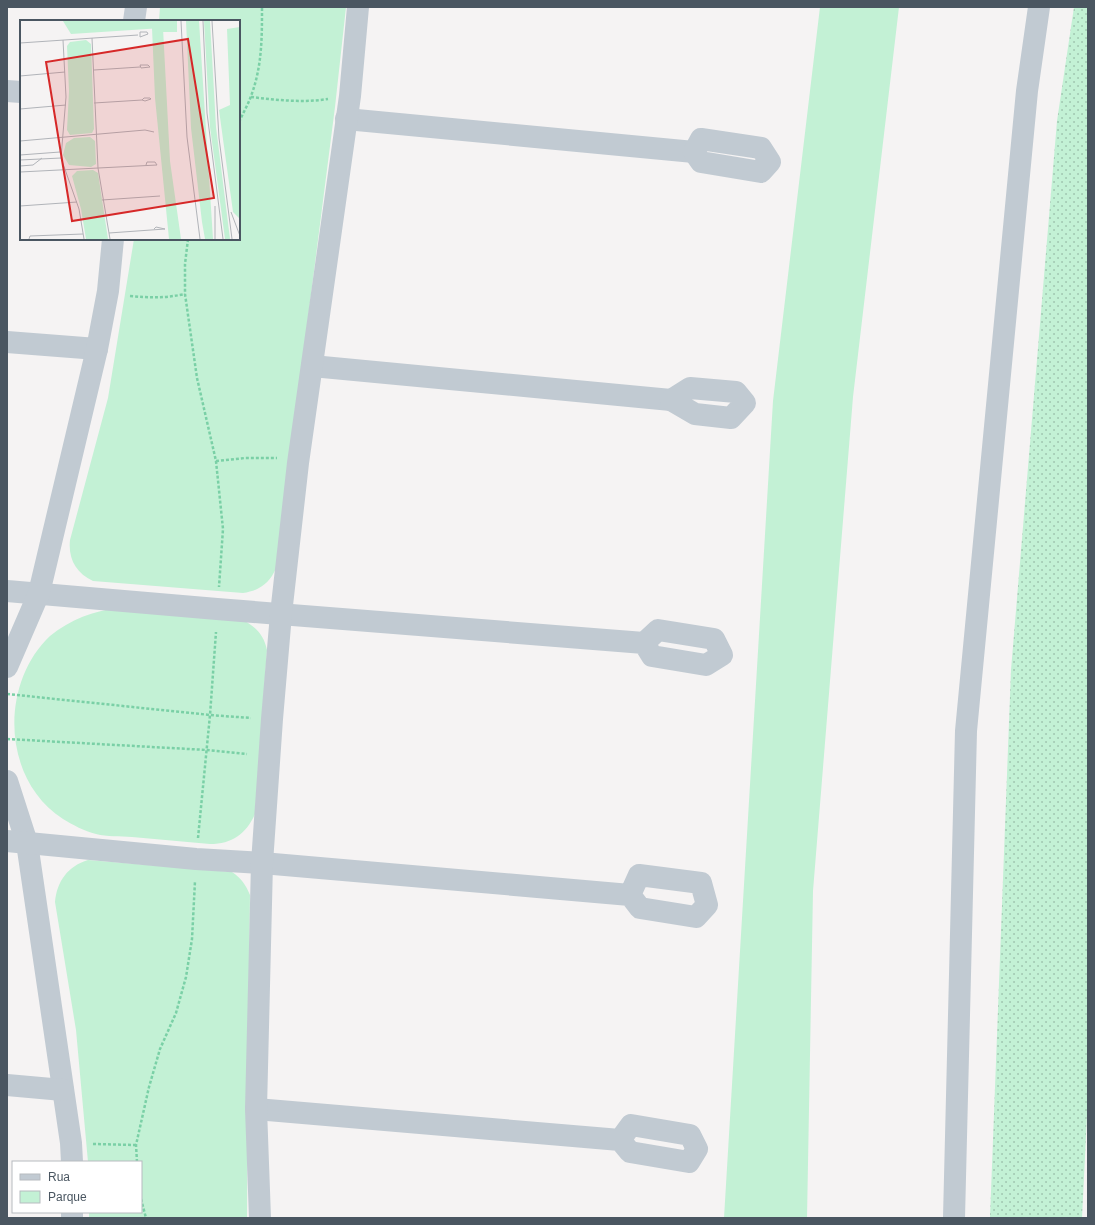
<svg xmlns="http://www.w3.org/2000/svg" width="1095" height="1225" viewBox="0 0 1095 1225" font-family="Arial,sans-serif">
<defs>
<pattern id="grass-dots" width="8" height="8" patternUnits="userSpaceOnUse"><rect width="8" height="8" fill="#c3f1d5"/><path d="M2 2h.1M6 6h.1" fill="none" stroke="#a0c6b0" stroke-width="1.8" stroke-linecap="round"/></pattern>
</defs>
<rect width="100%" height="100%" fill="#f5f3f3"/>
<path fill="url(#grass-dots)" d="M1074,7h14v1088l-6,123h-92l21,-548 46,-549z"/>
<g fill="#c3f1d5">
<path d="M160,7h186l-11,100 -59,461c-6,15 -17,23 -33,25l-150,-12c-17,-8 -25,-22 -23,-41l38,-142 26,-159h105v-218h-80z"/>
<path d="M820,7h79l-46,390 -40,494 -6,327h-83l49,-817z"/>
<path d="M119,608l126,13c12,7 19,15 22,29l-12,164c-9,20 -23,30 -45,30 -26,-2 -52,-5 -78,-7 -12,-1 -25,0 -36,-3 -12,-3 -23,-9 -33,-15 -62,-40 -63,-136 -13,-183 21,-17 43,-25 69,-28z"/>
<path d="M88,860l144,12c9,6 14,13 18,23l-2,154 -1,169h-158v-6h52v-50h-53l-12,-132 -21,-128c2,-21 13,-36 33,-42z"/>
</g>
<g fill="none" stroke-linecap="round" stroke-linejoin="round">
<g stroke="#7ad0a6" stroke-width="2.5" stroke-dasharray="3 2" stroke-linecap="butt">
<path d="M251,97c26,3 51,6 77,2"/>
<path d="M239,122c4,-9 9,-17 12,-26 11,-29 11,-58 11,-89"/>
<path d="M188,239l-3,25v30l12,84 19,83 7,68 -4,58"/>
<path d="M130,296c20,2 36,2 55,-2"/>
<path d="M216,461l29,-3h32"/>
<path d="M7,694l203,21 41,3"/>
<path d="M7,739l200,11 40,4"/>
<path d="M198,838l12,-123 6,-83"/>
<path d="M93,1144l43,1"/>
<path d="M137,1162l-1,-17 13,-58 11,-38 16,-36 10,-36 6,-38 3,-58"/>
<path d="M141,1199l5,19"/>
</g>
<g stroke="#c1cad2" stroke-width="22">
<path d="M134,21l2,-14"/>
<path d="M7,91l14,1"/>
<path d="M346,119l348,33"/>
<path d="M701,139l60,9 9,14 -9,10 -60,-10 -7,-10z"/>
<path d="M7,342l90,7"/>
<path d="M312,366l359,34"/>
<path d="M690,388l46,4 9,11 -14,15 -36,-4 -24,-14z"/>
<path d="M7,591l210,18 427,34 14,-13 56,9 8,16 -16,10 -54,-9 -8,-13"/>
<path d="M7,667l32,-74 58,-244 11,-58 5,-52"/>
<path d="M7,781l20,62 44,300 1,19"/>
<path d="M7,841l189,18 66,4 368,32 10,13 56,9 11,-12 -6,-22 -62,-8 -9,20"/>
<path d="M7,1085l56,5"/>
<path d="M256,1109l364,31 10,12 59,10 8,-13 -7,-14 -59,-10 -11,15"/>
<path d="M72,1212v6"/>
<path d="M260,1218l-4,-109 6,-246 10,-144 9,-105 17,-151 52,-367 8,-89"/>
<path d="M954,1218l12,-487 61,-640 12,-84"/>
</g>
</g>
<g transform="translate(20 20)">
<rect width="220" height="220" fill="#f5f3f3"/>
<path d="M43,1h114v11h-14l-1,-4 -91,6zM166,1h13l14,218h-8l-3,-17 -11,-94zM184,1h6l6,106 14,112h-5l-15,-112z" fill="#c3f1d5"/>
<path d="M220,7v192l-7,-7 -14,-102 11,-5 -3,-76z" fill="#c3f1d5"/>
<path d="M132,8h11l7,133 11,78h-12l-14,-141zM66,20l5,4 3,85 -2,4 -22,2 -3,-5 2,-39 -2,-45 3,-4zM70,117l5,4 1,23 -5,3 -22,-2 -6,-10 3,-12 8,-5zM73,150l5,3 10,66h-22l-5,-30 -9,-33 5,-5z" fill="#c3f1d5"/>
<path fill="none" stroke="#b1b4b9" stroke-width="1" d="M161,1l6,116 13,102M183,1l4,92 16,126M192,1l7,117 13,101M120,12h7l1,2 -8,3zM72,18l6,130 12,71M43,20l3,57 -5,61 18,51 5,30M0,23l118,-8M120,45h8l2,2 -9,1zM74,50l46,-3M0,56l45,-4M124,78h6l1,1 -6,2 -3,-1zM74,83l48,-3M0,89l46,-4M0,121l125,-11 9,2M0,135l40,-3M0,140l41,-2M126,145l1,-3h8l2,3M0,146l13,-1 9,-7M0,152l137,-7M82,180l58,-4M0,186l57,-4M195,186v33M211,192l9,24M134,209l2,-2 9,2M89,213l56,-4M9,219l1,-3 53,-2"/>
<path fill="#d62828" fill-opacity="0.15" stroke="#d62828" stroke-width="2" d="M168,19l26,159 -142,23 -26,-159z"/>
<rect width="220" height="220" fill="none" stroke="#4a5661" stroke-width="2"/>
</g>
<rect width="1095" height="1225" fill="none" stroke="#4a5661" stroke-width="16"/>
<rect x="12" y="1161" width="130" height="52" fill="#ffffff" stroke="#b7bbc0"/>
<rect x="20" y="1174" width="20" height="6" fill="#c1cad2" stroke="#b7bbc0"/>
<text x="48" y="1181" font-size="12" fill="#4a5661">Rua</text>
<rect x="20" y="1191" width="20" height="12" fill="#c3f1d5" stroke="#b7bbc0"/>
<text x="48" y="1201" font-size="12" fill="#4a5661">Parque</text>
</svg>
